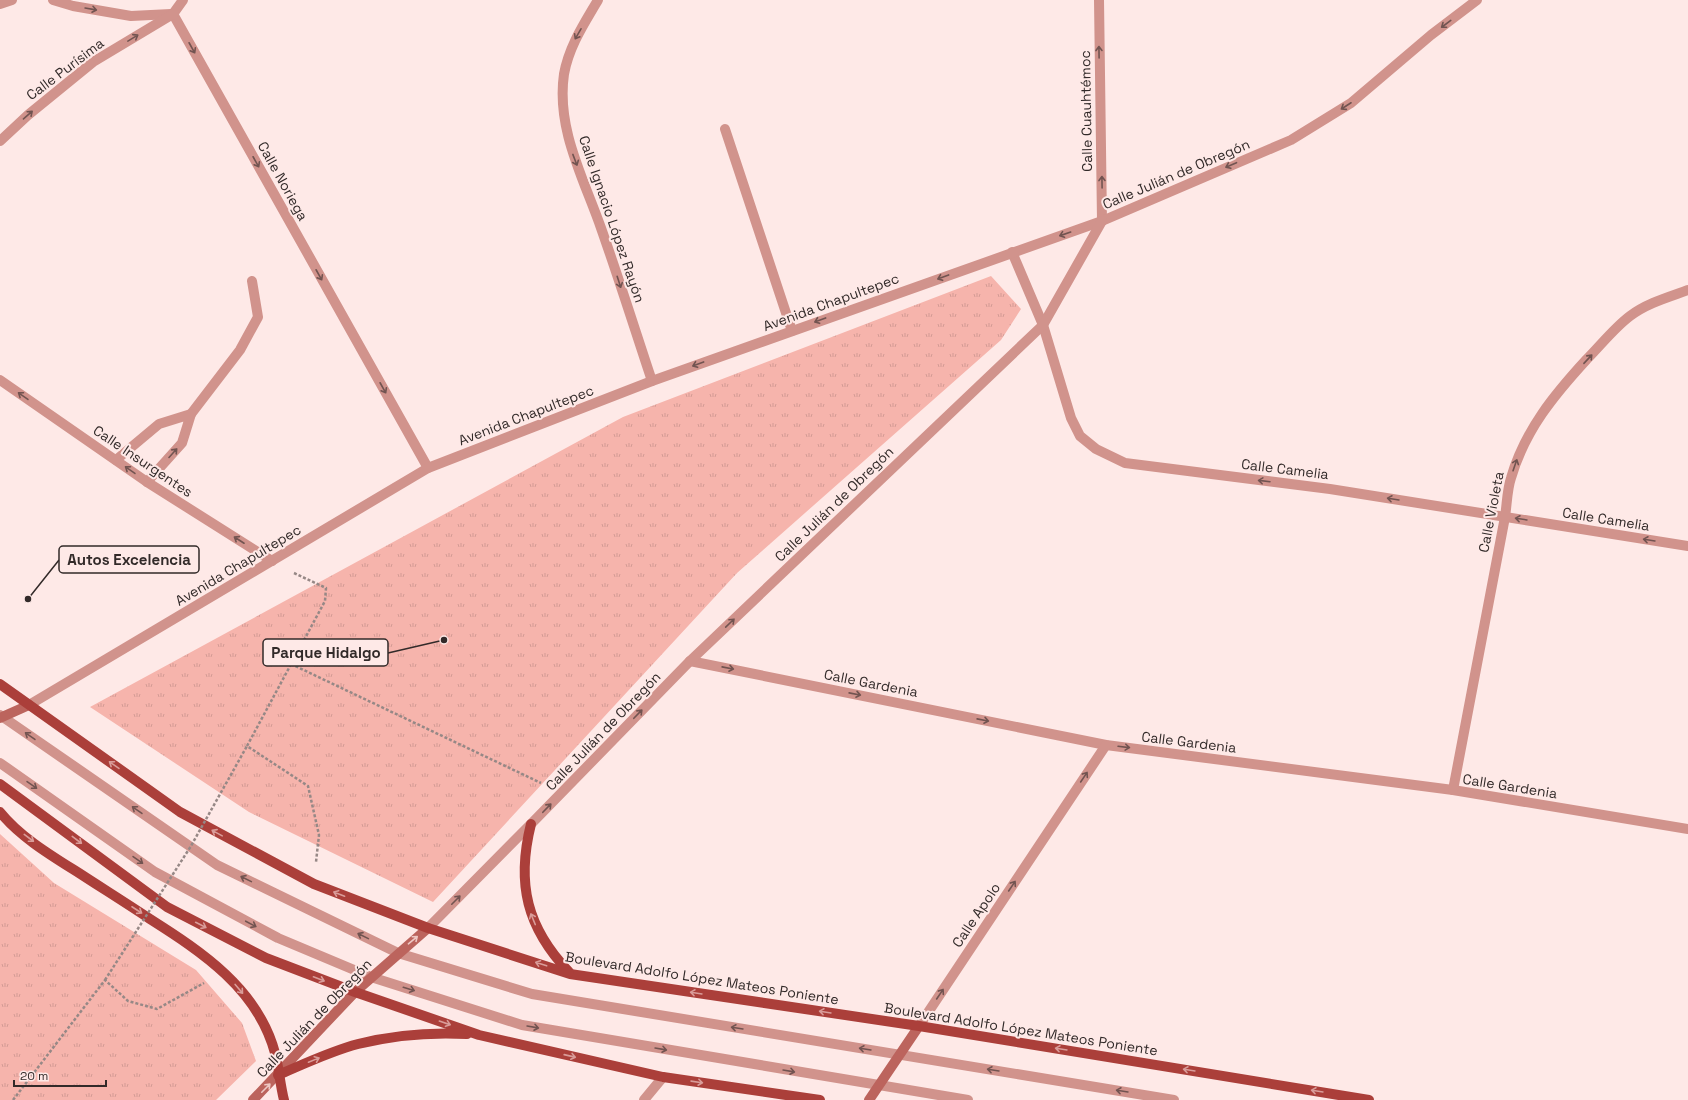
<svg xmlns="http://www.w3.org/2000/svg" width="1688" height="1100" viewBox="0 0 1688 1100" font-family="'Space Grotesk',sans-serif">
<defs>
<pattern id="grass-tufts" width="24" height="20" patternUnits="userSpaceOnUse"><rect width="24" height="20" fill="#f6b4ac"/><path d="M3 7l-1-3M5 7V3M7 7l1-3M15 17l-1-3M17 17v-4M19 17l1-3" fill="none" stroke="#d39b94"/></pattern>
</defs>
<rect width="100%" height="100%" fill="#fee9e7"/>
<g fill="url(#grass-tufts)">
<path d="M991,276l30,33 -20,31 -264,233 -304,329 -184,-90 -159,-105 533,-290z"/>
<path d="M0,834l54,49 142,87 46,53 14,38 -40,39h-216z"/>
</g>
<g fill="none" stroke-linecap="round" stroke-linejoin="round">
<g stroke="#968886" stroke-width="2.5" stroke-dasharray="3 2" stroke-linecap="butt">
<path d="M294,573l32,15 -1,13 -78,145 61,40 11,49 -3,27"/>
<path d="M291,664l250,119"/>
<path d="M13,1100l92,-120 23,21 29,8 47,-26"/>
</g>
<g stroke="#d1938c" stroke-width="10">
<path d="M725,129l67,202"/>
<path d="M191,414l49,-64 18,-33 -6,-36"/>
<path d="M116,460l43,-36 32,-10 -9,29 -35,39"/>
<path d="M0,715l217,150 181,88 134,41 642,106"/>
<path d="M0,763l155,109 123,66 93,39 151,48 446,75"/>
</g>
<g stroke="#d1938c" stroke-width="10">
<path d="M53,0l20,6 58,10 40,-2"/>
<path d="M598,0c-14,24 -29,46 -34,74 -8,55 20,105 37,154 18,51 34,102 51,153"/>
<path d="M1099,0l3,221"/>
<path d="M0,4l12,-4"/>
<path d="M173,14l255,454"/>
<path d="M0,141l28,-26 65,-53 80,-48 10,-14"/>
<path d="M1012,252l31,73 28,93 9,18 16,13 29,14 205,26 358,57"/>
<path d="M0,380l147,102 125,79"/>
<path d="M690,661l416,84 347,45 235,39"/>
<path d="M29,705l399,-237 224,-87 450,-160 189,-81 60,-37 80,-68 46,-35"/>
<path d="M1453,790l52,-273c2,-13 2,-27 6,-39 14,-48 43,-83 76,-119 14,-14 27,-31 43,-43 17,-13 39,-19 58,-26"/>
<path d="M428,928l103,-104 159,-163 353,-336 59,-104"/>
<path d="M919,1026l187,-281"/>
<path d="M644,1100l19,-23"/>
</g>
<g stroke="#bc645d" stroke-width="10">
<path d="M0,718l29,-13"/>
<path d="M253,1100l102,-108 73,-64"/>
<path d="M869,1100l50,-74"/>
</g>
<g stroke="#ab3f3a" stroke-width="10">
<path d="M0,684l180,128 134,72 114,44 142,46 349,52 450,74"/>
<path d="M0,784l167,123 99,51 89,34 124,43 184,42 157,23"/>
<path d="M0,812c20,25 52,44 79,61 23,15 47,30 71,46 52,33 108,70 125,134 4,15 5,31 9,47"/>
<path d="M531,824c-15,60 -4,104 38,148"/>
<path d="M278,1075c26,-11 53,-24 80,-31 36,-9 72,-12 109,-10"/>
</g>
<path stroke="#968886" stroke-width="2.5" stroke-dasharray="3 2" stroke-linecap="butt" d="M105,980l86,-134 56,-100"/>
</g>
<defs><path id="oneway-shaft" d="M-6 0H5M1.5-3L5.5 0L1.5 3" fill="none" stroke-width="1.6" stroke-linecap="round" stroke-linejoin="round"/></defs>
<g stroke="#725451">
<use href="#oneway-shaft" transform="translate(91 9) rotate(10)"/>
<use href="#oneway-shaft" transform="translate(1446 24) rotate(143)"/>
<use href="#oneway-shaft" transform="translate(578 34) rotate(120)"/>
<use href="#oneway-shaft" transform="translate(133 38) rotate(-31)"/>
<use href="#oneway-shaft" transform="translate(192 48) rotate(61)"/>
<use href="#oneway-shaft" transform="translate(1099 52) rotate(-91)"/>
<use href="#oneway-shaft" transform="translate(1346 106) rotate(147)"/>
<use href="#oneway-shaft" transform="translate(28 115) rotate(-41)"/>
<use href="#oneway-shaft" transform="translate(575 160) rotate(69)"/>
<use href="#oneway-shaft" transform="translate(256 162) rotate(61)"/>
<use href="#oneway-shaft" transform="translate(1231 165) rotate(157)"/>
<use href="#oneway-shaft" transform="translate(1102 182) rotate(-91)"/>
<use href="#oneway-shaft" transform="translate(1065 234) rotate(161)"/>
<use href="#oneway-shaft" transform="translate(319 275) rotate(61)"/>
<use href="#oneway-shaft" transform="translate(943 277) rotate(160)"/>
<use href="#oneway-shaft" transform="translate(619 282) rotate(72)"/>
<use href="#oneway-shaft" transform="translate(820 320) rotate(160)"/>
<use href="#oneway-shaft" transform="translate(1588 359) rotate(-47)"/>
<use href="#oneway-shaft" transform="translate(698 364) rotate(160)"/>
<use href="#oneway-shaft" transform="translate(383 388) rotate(61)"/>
<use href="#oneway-shaft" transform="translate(23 396) rotate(-145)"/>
<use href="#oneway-shaft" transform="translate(173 453) rotate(-48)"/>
<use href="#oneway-shaft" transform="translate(1515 465) rotate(-71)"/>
<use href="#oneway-shaft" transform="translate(130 470) rotate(-145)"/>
<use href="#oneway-shaft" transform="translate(1264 481) rotate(-173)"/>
<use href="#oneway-shaft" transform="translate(1393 499) rotate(-171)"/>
<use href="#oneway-shaft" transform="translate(1521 519) rotate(-171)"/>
<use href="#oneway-shaft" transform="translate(239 540) rotate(-147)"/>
<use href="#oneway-shaft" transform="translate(1649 540) rotate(-171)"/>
<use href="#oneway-shaft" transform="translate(730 623) rotate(-44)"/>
<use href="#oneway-shaft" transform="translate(728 668) rotate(11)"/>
<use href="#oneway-shaft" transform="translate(855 694) rotate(11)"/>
<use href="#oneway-shaft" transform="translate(638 714) rotate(-46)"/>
<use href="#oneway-shaft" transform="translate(983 720) rotate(11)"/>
<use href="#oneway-shaft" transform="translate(30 736) rotate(-145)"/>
<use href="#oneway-shaft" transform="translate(1124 747) rotate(7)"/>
<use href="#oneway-shaft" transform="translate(1084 777) rotate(-56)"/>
<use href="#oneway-shaft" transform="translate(32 785) rotate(35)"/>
<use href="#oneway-shaft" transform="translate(547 808) rotate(-46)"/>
<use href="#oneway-shaft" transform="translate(137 810) rotate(-145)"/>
<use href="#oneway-shaft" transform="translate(138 860) rotate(35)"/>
<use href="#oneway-shaft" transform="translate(246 879) rotate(-154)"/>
<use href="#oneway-shaft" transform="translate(1012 886) rotate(-56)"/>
<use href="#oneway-shaft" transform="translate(456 900) rotate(-45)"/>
<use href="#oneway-shaft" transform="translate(251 924) rotate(28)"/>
<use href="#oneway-shaft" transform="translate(363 936) rotate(-154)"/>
<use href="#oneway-shaft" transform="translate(409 989) rotate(17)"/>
<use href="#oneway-shaft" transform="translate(940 994) rotate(-56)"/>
<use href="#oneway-shaft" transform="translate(533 1027) rotate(10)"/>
<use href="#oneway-shaft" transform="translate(737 1028) rotate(-171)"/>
<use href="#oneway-shaft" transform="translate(661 1049) rotate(10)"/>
<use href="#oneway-shaft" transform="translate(865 1049) rotate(-171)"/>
<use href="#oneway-shaft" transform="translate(993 1070) rotate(-171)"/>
<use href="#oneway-shaft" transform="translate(789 1071) rotate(10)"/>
<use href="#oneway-shaft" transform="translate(1122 1091) rotate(-171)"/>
</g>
<g stroke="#d99c99">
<use href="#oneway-shaft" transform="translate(114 765) rotate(-145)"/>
<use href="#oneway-shaft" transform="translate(217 833) rotate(-151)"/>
<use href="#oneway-shaft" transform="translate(29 838) rotate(37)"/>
<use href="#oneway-shaft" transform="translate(77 840) rotate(37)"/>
<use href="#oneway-shaft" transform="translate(339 894) rotate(-159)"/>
<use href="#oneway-shaft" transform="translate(137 910) rotate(33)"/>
<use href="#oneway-shaft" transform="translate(533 919) rotate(-112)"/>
<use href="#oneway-shaft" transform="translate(201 925) rotate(27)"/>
<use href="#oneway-shaft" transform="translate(541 964) rotate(-162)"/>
<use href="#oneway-shaft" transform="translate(319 979) rotate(21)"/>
<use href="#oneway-shaft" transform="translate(239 989) rotate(50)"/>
<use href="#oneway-shaft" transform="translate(696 993) rotate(-171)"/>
<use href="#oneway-shaft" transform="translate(825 1012) rotate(-171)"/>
<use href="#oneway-shaft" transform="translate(445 1023) rotate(19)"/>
<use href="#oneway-shaft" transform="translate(1061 1049) rotate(-171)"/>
<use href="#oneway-shaft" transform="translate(570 1056) rotate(13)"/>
<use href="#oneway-shaft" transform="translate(314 1060) rotate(-22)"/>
<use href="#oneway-shaft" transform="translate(1189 1070) rotate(-171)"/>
<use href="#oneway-shaft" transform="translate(697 1082) rotate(8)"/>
<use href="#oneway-shaft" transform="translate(1317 1091) rotate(-171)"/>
</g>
<g stroke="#eec8c4">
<use href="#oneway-shaft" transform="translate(413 940) rotate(-40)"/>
<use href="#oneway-shaft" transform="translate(266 1088) rotate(-45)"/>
</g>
<g text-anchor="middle" stroke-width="4" stroke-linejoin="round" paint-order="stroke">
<g font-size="14" fill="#322a29" stroke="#fee9e7">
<text transform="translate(65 69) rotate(-37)" y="5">Calle Purísima</text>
<text transform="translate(1086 111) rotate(-91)" y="5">Calle Cuauhtémoc</text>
<text transform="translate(1176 174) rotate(-23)" y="5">Calle Julián de Obregón</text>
<text transform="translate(283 181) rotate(61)" y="5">Calle Noriega</text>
<text transform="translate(612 219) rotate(71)" y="5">Calle Ignacio López Rayón</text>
<text transform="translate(831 302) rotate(-20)" y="5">Avenida Chapultepec</text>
<text transform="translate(526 415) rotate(-21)" y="5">Avenida Chapultepec</text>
<text transform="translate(143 461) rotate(34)" y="5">Calle Insurgentes</text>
<text transform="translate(1285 469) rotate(7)" y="5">Calle Camelia</text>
<text transform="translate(834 504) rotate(-44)" y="5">Calle Julián de Obregón</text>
<text transform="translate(1491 512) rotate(-79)" y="5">Calle Violeta</text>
<text transform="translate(1606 519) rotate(9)" y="5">Calle Camelia</text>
<text transform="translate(238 565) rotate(-31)" y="5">Avenida Chapultepec</text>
<text transform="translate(871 683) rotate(11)" y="5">Calle Gardenia</text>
<text transform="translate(603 731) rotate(-46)" y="5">Calle Julián de Obregón</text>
<text transform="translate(1189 742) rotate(7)" y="5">Calle Gardenia</text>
<text transform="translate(1510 786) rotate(9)" y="5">Calle Gardenia</text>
<text transform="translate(976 915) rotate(-56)" y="5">Calle Apolo</text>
<text transform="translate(702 978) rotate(9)" y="5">Boulevard Adolfo López Mateos Poniente</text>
<text transform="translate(314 1018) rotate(-46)" y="5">Calle Julián de Obregón</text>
<text transform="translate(1021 1029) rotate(9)" y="5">Boulevard Adolfo López Mateos Poniente</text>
</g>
</g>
<path fill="none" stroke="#322a29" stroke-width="1.5" d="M28 599L59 560M444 640L388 653"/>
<g fill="#322a29" stroke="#fee9e7" stroke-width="1.5">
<circle cx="28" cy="599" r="4"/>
<circle cx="444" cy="640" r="4"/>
</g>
<g fill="#fee9e7" stroke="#322a29" stroke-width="1.5">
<rect x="59" y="546" width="140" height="27" rx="4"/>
<rect x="263" y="639" width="125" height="27" rx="4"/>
</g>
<g font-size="15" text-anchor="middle" font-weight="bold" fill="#322a29">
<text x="129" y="565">Autos Excelencia</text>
<text x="326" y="658">Parque Hidalgo</text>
</g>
<path d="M14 1080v6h92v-6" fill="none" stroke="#322a29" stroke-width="2"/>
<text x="20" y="1080" font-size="12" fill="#322a29" stroke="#fee9e7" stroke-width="3" paint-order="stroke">20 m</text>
</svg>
